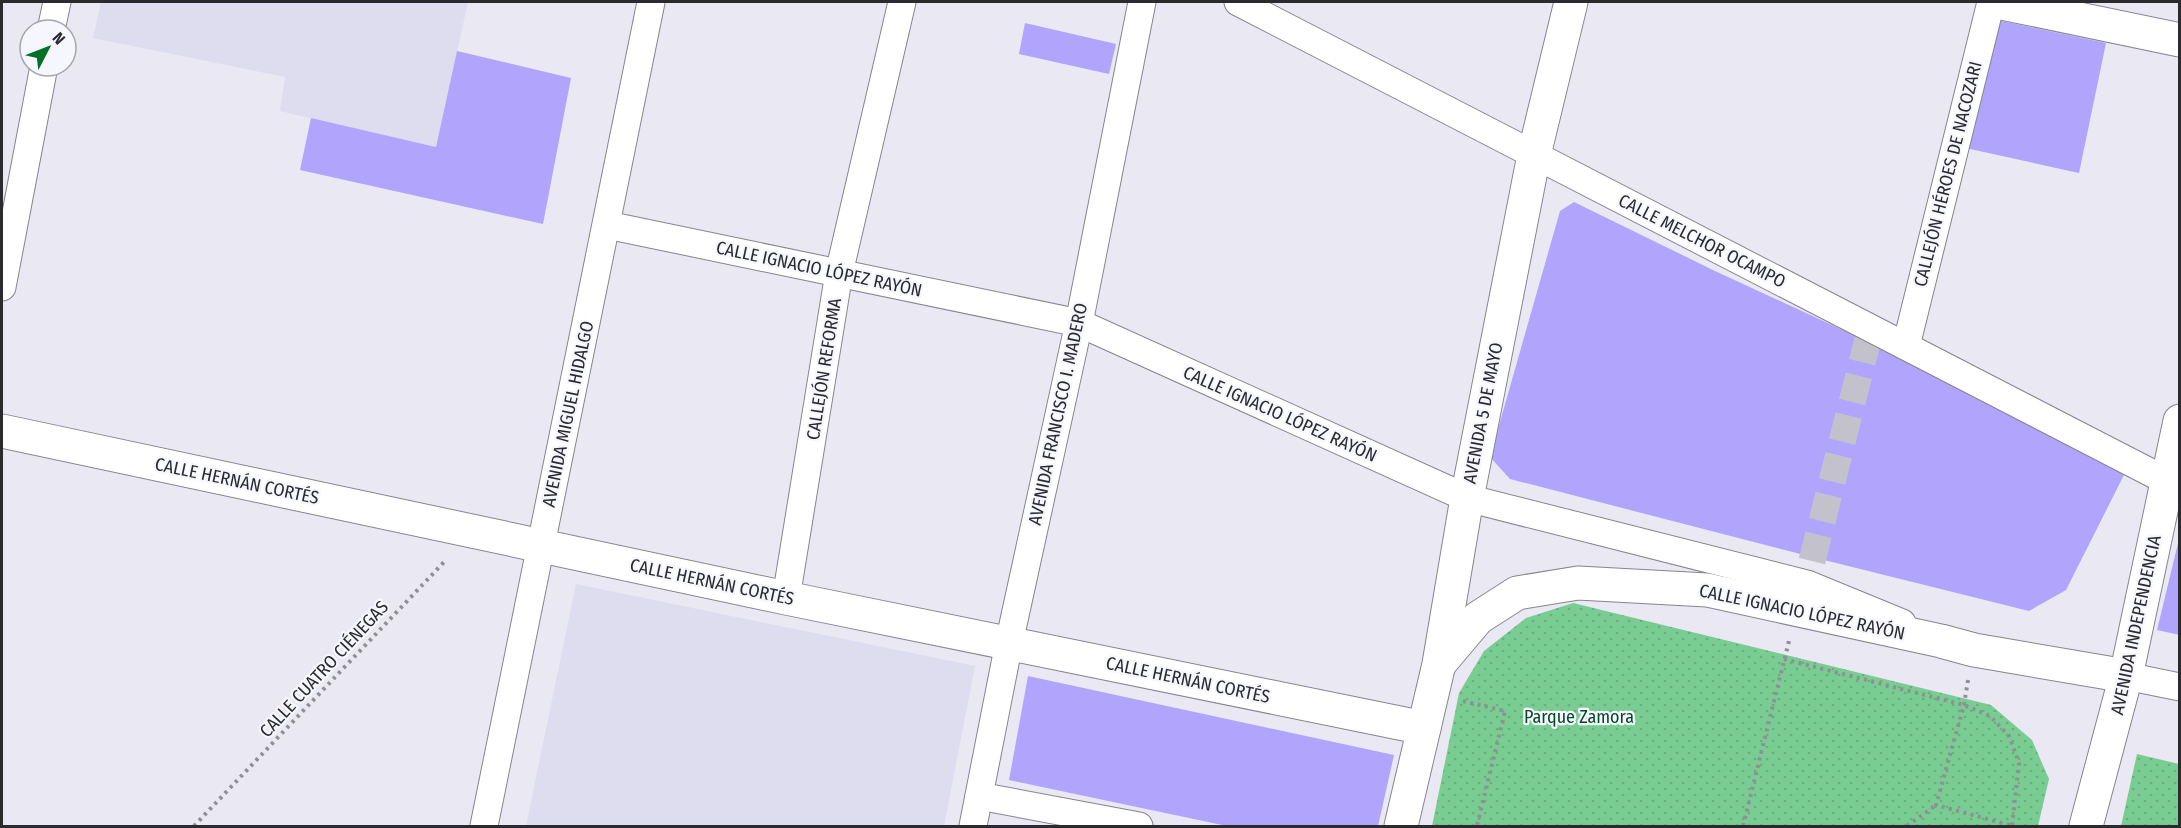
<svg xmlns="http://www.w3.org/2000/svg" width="2181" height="828" viewBox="0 0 2181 828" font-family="'Fira Sans Condensed',sans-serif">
<defs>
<pattern id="green-dots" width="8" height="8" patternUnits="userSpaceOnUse" patternTransform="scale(1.5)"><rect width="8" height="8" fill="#7acd92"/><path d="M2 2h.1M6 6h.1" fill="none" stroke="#6ab07e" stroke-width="1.8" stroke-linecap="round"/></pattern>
</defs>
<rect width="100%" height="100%" fill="#e9e8f3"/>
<g fill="#dedcef">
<path d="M101,2h367l-32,145 -156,-36 5,-34 -192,-39z"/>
<path d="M576,584l399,82 -31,160h-418z"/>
</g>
<g fill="url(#green-dots)">
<path d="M1573,603l418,102 41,35 17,39 -11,47h-606l27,-133 25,-42 42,-33z"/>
<path d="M2137,754l42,10v62h-58z"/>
</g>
<g fill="#b1a4fd">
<path d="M1987,18l119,25 -27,130 -118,-26z"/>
<path d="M1025,23l91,21 -7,30 -90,-20z"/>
<path d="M457,51l114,27 -28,146 -243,-54 11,-52 125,29z"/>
<path d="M1574,202l141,69 197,91 215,107 -61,121 -37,21 -213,-53 -306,-79 -20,-22 70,-246z"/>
<path d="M2179,539h1v96l-23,-5z"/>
<path d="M1028,676l366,79 -16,71h-151l-218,-46z"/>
</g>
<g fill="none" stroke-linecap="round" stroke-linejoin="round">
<path stroke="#c3c2cc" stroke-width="27" stroke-dasharray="27 14" stroke-linecap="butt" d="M1812,561l56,-222"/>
<g stroke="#86858f" stroke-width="29">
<g id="street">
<path d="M1238,2l929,479"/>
<path d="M51,30l6,-28"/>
<path d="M607,225l472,98 388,175 340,86 95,39"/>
<path d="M2,287l42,-221"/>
<path d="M1906,346l85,-344"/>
<path d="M786,598l53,-325 63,-271"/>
<path d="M2126,676l54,11"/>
<path d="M979,796l160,30"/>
<path d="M484,826l167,-824"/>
<path d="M973,826l36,-183 70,-320 63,-321"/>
</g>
</g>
<g stroke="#86858f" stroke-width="35">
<g id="secondary">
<path d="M1997,2l183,38"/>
<path d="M2,431l784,167 638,130"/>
<path d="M1440,663l38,-45 39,-25 61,-10 129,7 234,51 33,9 152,26"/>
<path d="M1401,826l38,-162 28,-166 67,-343 37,-153"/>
<path d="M2086,826l40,-150 54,-255"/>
</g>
</g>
<g stroke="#8f8f96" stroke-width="4" stroke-dasharray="3 4.5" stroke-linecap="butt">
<path d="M1784,659l180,46 26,11 19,20 10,27 -7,63"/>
<path d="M1968,680l-4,25 -28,100 77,21"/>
<path d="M1463,701l42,10 -28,115"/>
<path d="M194,826l252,-266"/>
<path d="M1743,826l46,-185"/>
<path d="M1907,826l29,-21"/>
</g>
<use href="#street" stroke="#fff" stroke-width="27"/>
<use href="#secondary" stroke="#fff" stroke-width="33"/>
</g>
<g text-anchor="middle" stroke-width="4.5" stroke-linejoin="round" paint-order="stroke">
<g font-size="18" fill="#2b2b2f" stroke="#f6f6ff">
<text transform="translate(1948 174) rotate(-76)" y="6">CALLEJÓN HÉROES DE NACOZARI</text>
<text transform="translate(1702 241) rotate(27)" y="6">CALLE MELCHOR OCAMPO</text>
<text transform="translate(819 269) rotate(12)" y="6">CALLE IGNACIO LÓPEZ RAYÓN</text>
<text transform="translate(824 369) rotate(-81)" y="6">CALLEJÓN REFORMA</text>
<text transform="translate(1483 413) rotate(-79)" y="6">AVENIDA 5 DE MAYO</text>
<text transform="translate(568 414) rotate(-78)" y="6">AVENIDA MIGUEL HIDALGO</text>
<text transform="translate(1058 414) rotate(-78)" y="6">AVENIDA FRANCISCO I. MADERO</text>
<text transform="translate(1280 414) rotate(24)" y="6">CALLE IGNACIO LÓPEZ RAYÓN</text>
<text transform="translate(237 481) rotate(12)" y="6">CALLE HERNÁN CORTÉS</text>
<text transform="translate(712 582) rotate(12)" y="6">CALLE HERNÁN CORTÉS</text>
<text transform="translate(1802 612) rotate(12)" y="6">CALLE IGNACIO LÓPEZ RAYÓN</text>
<text transform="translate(2136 625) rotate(-78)" y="6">AVENIDA INDEPENDENCIA</text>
<text transform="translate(324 669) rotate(-47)" y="6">CALLE CUATRO CIÉNEGAS</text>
<text transform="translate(1188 680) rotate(12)" y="6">CALLE HERNÁN CORTÉS</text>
</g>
<g font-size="18" fill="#024b24" stroke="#f6f6ff">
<text x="1579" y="723">Parque Zamora</text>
</g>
</g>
<rect width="2181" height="828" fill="none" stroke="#2b2b2f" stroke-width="6"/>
<g transform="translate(48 48) rotate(48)"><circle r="28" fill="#f6f6ff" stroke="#a5a5ac" stroke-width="1.5"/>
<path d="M0-4.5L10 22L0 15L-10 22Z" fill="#007225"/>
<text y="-9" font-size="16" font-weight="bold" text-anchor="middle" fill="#2b2b2f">N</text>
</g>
</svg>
